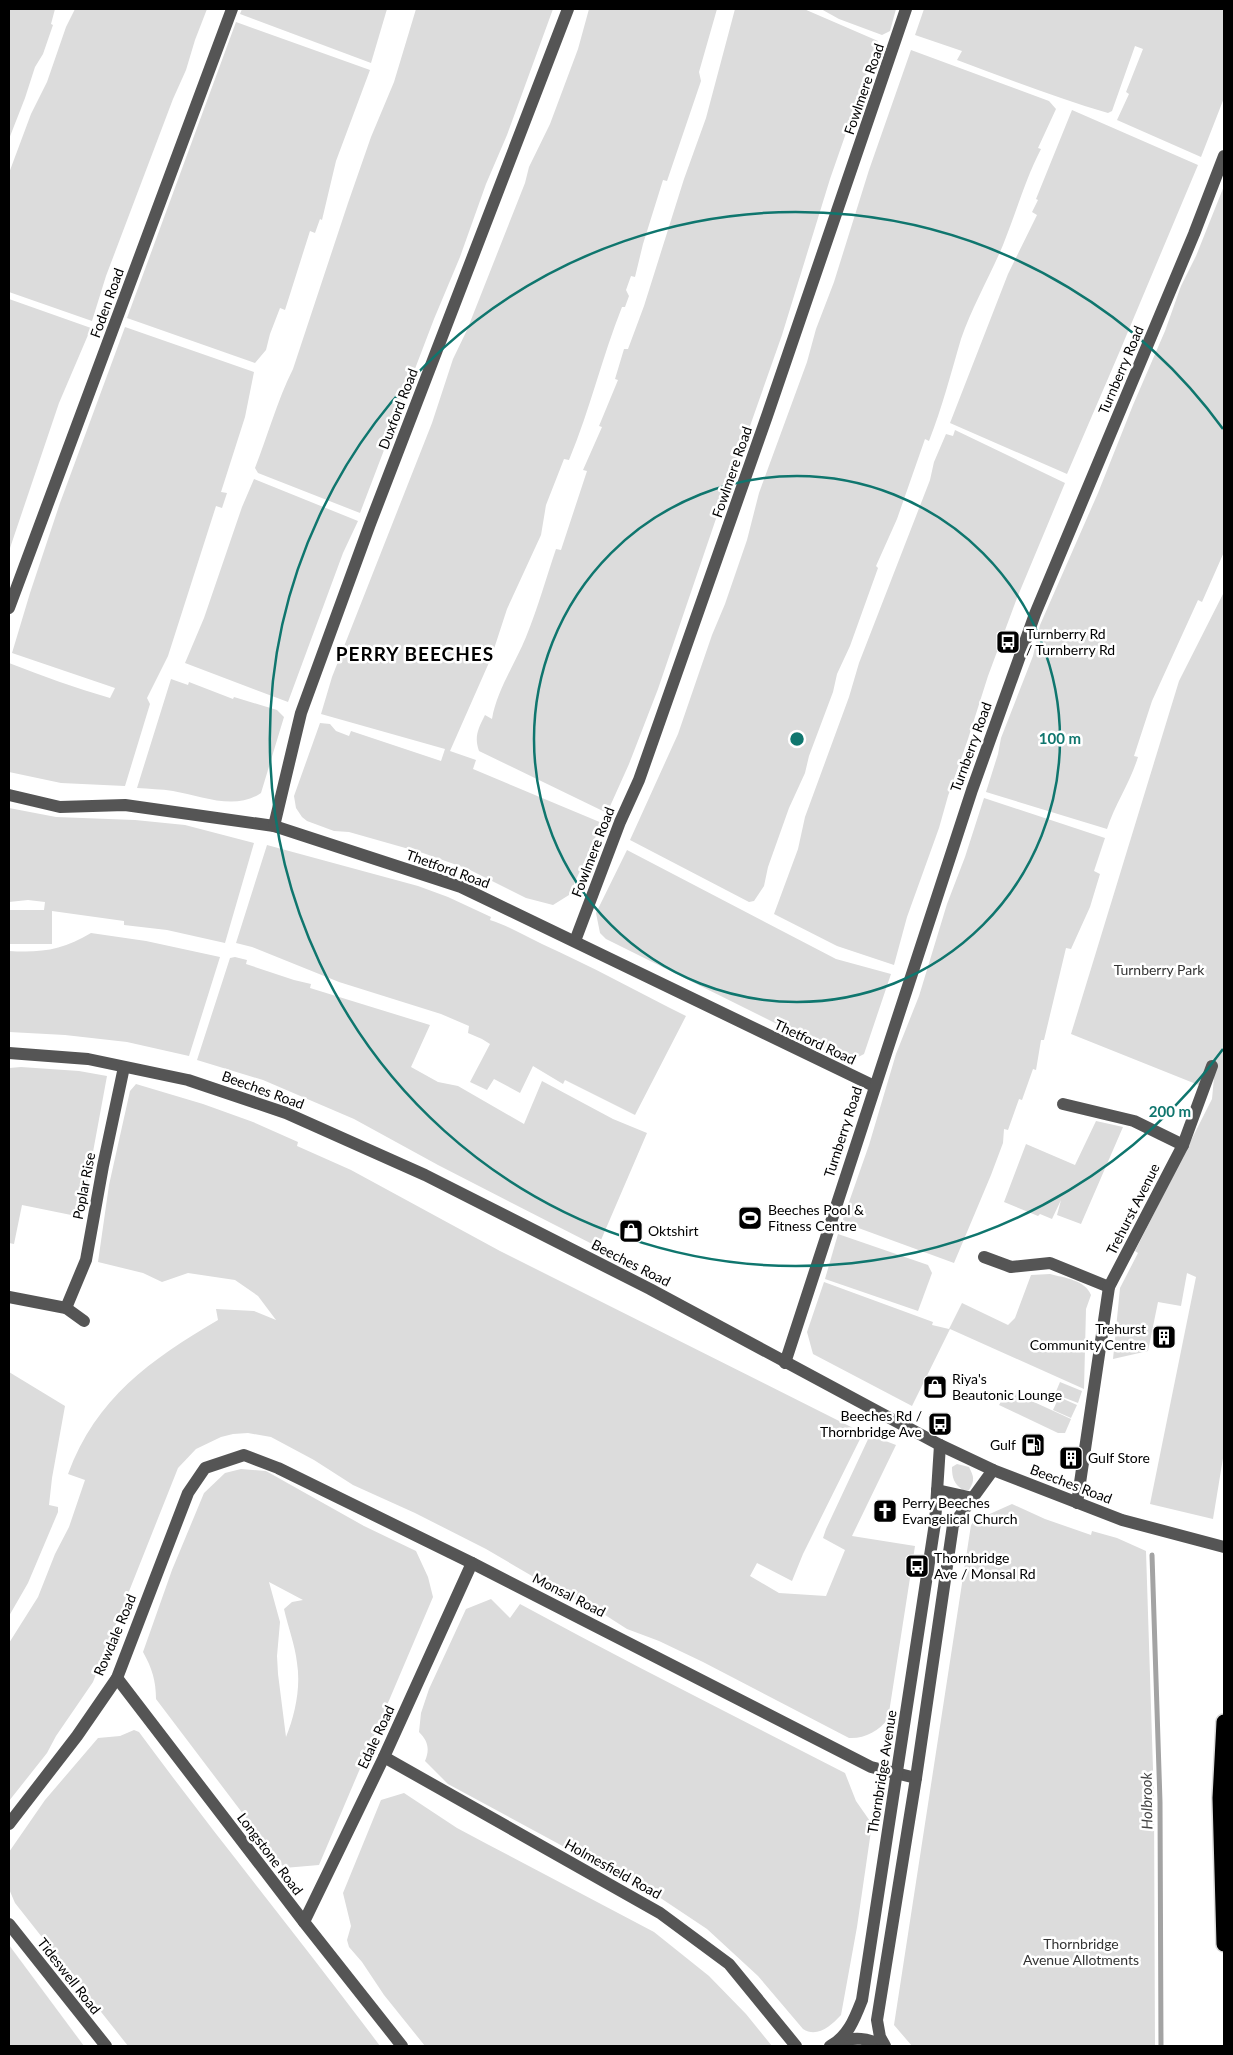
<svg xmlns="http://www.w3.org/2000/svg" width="1233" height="2055" viewBox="0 0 1233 2055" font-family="Lato,sans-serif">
<rect width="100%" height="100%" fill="#fff"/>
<g fill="#dcdcdc" fill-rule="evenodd">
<path d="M9,9h46l-4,15 2,1 -10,29 -8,13 -10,31 -16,41z"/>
<path d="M75,9h132l-12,31 -9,30 -13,29 -67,177 -14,45 -83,-29v-119l22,-59 16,-32 19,-55z"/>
<path d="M242,9h145l-16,54 -131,-49z"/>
<path d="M416,9h137l-46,126 -21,49 -26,73 -26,62 -74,194 -102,-40 -3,-5c13,-33 22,-67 38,-99l55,-166 23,-66 23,-55z"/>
<path d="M589,9h128l-18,63 2,9 -34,100 -4,-1 -20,64 -8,33 -4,-1 -5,14 3,6 -4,11h-3c-20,50 -32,103 -53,153l-5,-1 -18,46 -5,30 -34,74 -16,49 -41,93 26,9 -3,9 129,54 -33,72 -16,10 -27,-7 -58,-29 -45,-16 -74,-21 -15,-1 -27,-10 -5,-4 -6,-9 -2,-12 26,-73 10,1 6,7 13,5 2,-5 90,30 4,-12 -124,-35 11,-37 100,-254 21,-64 14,-29 58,-147 4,-16 21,-43 28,-75z"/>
<path d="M735,9h69l74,32 -48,138 -48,156 -38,108 -23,61 -63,185 -29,75 -22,49 -128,-62c-5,-14 -1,-22 6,-36l7,4c5,-29 23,-55 34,-82 12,-29 20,-59 30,-88l5,1 26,-79 -4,-1 19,-43 -3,-1 19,-46 -3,-1 9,-30h4l16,-43 40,-127 22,-61z"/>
<path d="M821,9h75l-6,22 -8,4 -43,-16z"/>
<path d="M924,9h300v89l-23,59 -84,-37 12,-26 -3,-2 17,-43 -8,-3 -23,65 -4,2c-51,-15 -100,-34 -151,-53l5,-9 -47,-16z"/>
<path d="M236,22l134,48 -34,91 -14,59 -2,-1 -5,14 -5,-2 -25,79 -5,-2 -10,26 -4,16 -11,13 -128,-45z"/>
<path d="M911,50l138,51 7,8 -18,39 3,1c-16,31 -25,64 -38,96 -13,31 -31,62 -42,94 -10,34 -19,69 -32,102l-4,-2 -28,80 -21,47 2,2 -28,78 -13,28 -4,18 -24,64 -4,17 -16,35 -21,59 -4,19 -10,15 -5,1 -119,-62 48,-106 34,-99 13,-31 22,-64 12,-47 48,-131 9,-33 18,-47 35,-112z"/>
<path d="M1072,110l126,55 -79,188 -52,121 -117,-51 58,-149 29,-59 -5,-3 6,-12 -2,-1z"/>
<path d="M1224,186v366l-22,50 -4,-2 -46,101 -18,55 4,1c-8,26 -23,47 -31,72l-121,-37 12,-38 3,-16 32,-82 7,-31 58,-132 35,-88 32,-74 16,-45 15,-30z"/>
<path d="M9,299l82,29 -32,75 -50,148z"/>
<path d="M125,327l129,45 -9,45 -24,75 6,1 -5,15 -6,-2 -48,150 -21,42 3,6 -25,82 -64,-3 -52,-11v-109c33,13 67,25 101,35l5,-10 -103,-35 18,-60 30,-90z"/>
<path d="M955,430l110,53 -48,115 -29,78 -20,63 -20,57 -9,32 -32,89 -13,48 -57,-19 -63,-32 24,-65 7,-32 44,-120 10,-34 71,-183 4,-18 12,-28 7,2z"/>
<path d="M254,479l104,42 -15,32 -55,149 -103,-39 19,-45 38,-111z"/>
<path d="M1224,592v860l-11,67 -63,-15 46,-227 -9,-4 -6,33 -23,-4 -10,49 -35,8 7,-71 18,-35 -3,-2 77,-152 3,-32 -14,19 -130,-52 108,-353z"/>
<path d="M171,679l17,6 1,-3 44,17 1,-2 43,13 7,7 -23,76c-26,18 -59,3 -88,-2 -12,-2 -24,-2 -36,-3z"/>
<path d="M984,798l121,40 -11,33 6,3 -10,33 -19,42 -5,-1 -22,92h-3l-5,30 -3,-1 -11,31 -3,-1 -11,31 -4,-1 -1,14 -12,32 -37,88 -112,-41 27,-77 27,-91 23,-58 28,-92 18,-47z"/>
<path d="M9,808l47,9 79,3 50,5 69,18 -29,100 -58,-13 -43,-5v-4l-72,-10v33h-43v-34h35l1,-8 -17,-2 -19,2z"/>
<path d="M267,845l151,41 30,11 43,20 -1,3c19,6 35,16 52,24 49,22 96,48 144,72l-51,99 -70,-35 -2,4 -30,-18 -13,27 -26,-14 -7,11 -17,-8 20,-38 -8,-5 -14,-6 1,-7 -28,-12 -102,-32 -87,-35 -16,-4z"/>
<path d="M627,850l209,109 55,15 -27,80c-26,14 -31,1 -53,-13l-205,-102 -6,-6 -4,-20z"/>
<path d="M91,933l55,8 74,16 -31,99 -62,-14 -62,-7 -56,-3v-81c32,2 54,-1 82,-18z"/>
<path d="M235,957l12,3 -1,4 48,16 17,4 -1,4 120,37 -19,42 27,15 20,4 66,38 18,-43 71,38 34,14 -49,114 -160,-82 -84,-46 -91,-39 -66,-20 33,-102z"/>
<path d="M21,1067l58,4 28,5 -26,141 -59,-12 -8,39 -5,-1v-175z"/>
<path d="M136,1084l67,20 50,18 45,20 -1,4 54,24 149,81 363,182 -60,121 -11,27 -35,-18 -7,13 29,17 47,3 19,-46 -22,-12 3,-9 44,-94 26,10 -44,91 63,10 -27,173c-9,12 -24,20 -39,19l-146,-76 -44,-21 -32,-12 -25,-16 -46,-23 -70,-41 -71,-36 -62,-28 -39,-25 -43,-23 -23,-4 -15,1 -12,3 -25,12 -18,19 -85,214 -37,54 -9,17 -38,48v-158l29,-46 17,-43 14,-27 16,-47 -17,-6c28,-76 82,-114 150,-154l-2,-11 38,2 22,9 -18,-24 -23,-16 -47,-7 -26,9 -19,-9 -45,-11 11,-77 21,-94z"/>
<path d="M1096,1121l27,6 -42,97 -24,-9 4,-15 -9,19 -12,-5 -2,2 -34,-14 22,-58 49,21z"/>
<path d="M838,1234l90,31 4,8 -14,38 -93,-32z"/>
<path d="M1050,1274c15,4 35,6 41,21l-5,14 -2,80 -134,-60 -38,77 -99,-52 -6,-22 17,-50 109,40 -1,3 17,4 13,-26 46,22 7,-7 16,-43z"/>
<path d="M9,1372l56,34 -13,72 -3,27 9,2v5l-30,71 -19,33z"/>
<path d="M1060,1382l22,9 -4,12 -23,-9z"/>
<path d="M1008,1390l63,29 -6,14h-7l-59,-28z"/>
<path d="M1059,1397l18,8 -6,13 -18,-8z"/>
<path d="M957,1464l12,3c5,10 6,13 0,23h-6c-9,-6 -11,-12 -11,-23z"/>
<path d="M241,1469l25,2 98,55 52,25 12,26 5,20 -114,268 -35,3 -128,-169c0,-18 -4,-31 -13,-47l29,-82 32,-77 21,-20zM269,1582l34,18 -11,2 -8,7c4,18 11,36 13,54 4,24 -2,52 -11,74l-8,-63 -1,-18 3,-34z"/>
<path d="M1012,1504l33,15 46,16 1,-4 25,7 29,13 8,249 1,246h-243l-18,-21 77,-500 3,-4z"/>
<path d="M491,1599l19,19 10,-14c107,58 216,113 325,169l11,28 16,23 -15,103 -16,88c-10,11 -24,23 -38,14l-45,-53 -51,-47 -66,-44 -47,-22 -146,-79 -23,-23c5,-12 3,-20 -6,-29l2,-19 8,-24 37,-80z"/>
<path d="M134,1730l5,2c78,106 162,208 241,314h-252l-113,-143 -6,-14v-37l36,-52 53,-62 22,-2z"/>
<path d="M404,1793l53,35 30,16 167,88 55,44 37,38 26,32h-347l-41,-51 -22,-33 -13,-15 -2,-7 4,-14 -8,-33 38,-93z"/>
<path d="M9,1945l75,101h-75z"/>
</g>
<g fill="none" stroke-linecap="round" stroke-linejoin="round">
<path stroke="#a3a3a3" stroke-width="5" d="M1152,1555l8,247 1,244"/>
<g stroke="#dbdbdb" stroke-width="18">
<path id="highway" d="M1224,1722l-4,76 4,146"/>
</g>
<g stroke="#555" stroke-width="12">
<path d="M9,608l223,-599"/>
<path d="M9,795l51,12 65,-2 149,21 187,61 413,199"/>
<path d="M274,826l27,-113 69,-189 198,-515"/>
<path d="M575,941l45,-119 19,-42 128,-364 139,-407"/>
<path d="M9,1053l79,6 100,21 98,33 139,62 225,114 290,156 53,25 129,50 102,27"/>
<path d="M1063,1104l71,17 49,24"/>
<path d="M984,1257l27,10 39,-4 59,24"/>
<path d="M9,1297l57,11 18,13"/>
<path d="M66,1308l20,-48 17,-94 21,-99"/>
<path d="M785,1363l187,-573 63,-176 159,-380 30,-78"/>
<path d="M937,1490l36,8"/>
<path d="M1077,1503l32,-216 74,-142 29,-79"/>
<path d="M117,1678l187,244 98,124"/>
<path d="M384,1757l276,156 69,51 67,82"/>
<path d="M9,1824l68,-88 40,-58 71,-185 17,-25 39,-13 34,13 194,95 399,204 45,11"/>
<path d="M304,1922l80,-165 88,-194"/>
<path d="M9,1924l97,122"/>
<path d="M837,2043c17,-7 31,-5 47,3"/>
<path d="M830,2046c18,-9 25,-28 32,-46l73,-477 5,-78"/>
<path d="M885,2046l-5,-9 -3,-17 39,-242 37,-253 40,-55"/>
</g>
<use href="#highway" stroke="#000" stroke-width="15"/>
</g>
<g fill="none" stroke="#0f766e" stroke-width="2.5">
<circle cx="797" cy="739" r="263"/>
<path d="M1223 1049A527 527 0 1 1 1223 429"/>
</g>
<defs>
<g id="bus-square" transform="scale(1.25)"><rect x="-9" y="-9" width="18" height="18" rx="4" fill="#000" stroke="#fff"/><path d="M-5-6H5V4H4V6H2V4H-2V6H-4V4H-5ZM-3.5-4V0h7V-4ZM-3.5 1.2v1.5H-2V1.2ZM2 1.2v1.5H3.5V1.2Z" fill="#fff"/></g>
<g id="stadium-square" transform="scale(1.25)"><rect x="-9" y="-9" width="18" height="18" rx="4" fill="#000" stroke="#fff"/><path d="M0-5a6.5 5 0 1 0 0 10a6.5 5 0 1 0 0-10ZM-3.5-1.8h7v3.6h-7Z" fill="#fff"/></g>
<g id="shop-square" transform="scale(1.25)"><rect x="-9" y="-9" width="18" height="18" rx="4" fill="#000" stroke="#fff"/><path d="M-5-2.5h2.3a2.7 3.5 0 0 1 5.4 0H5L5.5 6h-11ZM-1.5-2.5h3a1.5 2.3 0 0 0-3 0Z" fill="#fff"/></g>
<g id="building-square" transform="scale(1.25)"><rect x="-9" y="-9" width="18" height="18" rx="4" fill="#000" stroke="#fff"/><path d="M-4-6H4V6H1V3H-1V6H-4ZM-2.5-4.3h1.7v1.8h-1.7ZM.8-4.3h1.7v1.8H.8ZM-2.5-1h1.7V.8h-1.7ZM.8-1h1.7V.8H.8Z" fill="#fff"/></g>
<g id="fuel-square" transform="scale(1.25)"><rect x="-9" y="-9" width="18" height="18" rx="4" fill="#000" stroke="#fff"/><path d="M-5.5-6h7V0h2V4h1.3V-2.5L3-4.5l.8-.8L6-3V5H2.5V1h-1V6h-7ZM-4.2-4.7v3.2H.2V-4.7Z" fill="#fff"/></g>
<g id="church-square" transform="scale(1.25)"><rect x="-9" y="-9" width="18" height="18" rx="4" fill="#000" stroke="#fff"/><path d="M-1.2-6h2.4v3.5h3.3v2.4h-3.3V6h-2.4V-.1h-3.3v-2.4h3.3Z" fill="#fff"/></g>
</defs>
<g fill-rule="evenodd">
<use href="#bus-square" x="1008" y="642"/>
<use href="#stadium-square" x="750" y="1218"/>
<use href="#shop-square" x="631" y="1231"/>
<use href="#building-square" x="1164" y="1337"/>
<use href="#shop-square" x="935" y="1387"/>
<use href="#bus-square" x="940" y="1424"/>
<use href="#fuel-square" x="1033" y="1445"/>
<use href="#building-square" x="1071" y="1458"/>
<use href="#church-square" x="885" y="1511"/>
<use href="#bus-square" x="917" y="1566"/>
</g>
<g text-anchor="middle" stroke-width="5" stroke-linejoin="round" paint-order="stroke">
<g font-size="14" fill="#000" stroke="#fff">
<text transform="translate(864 89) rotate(-71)" y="5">Fowlmere Road</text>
<text transform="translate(107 303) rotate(-70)" y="5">Foden Road</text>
<text transform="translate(1121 370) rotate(-67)" y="5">Turnberry Road</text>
<text transform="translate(398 409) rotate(-69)" y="5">Duxford Road</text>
<text transform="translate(732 472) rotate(-71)" y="5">Fowlmere Road</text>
<text transform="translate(971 747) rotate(-70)" y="5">Turnberry Road</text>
<text transform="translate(593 852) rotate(-69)" y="5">Fowlmere Road</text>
<text transform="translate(448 869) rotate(20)" y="5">Thetford Road</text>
<text transform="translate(815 1042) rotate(25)" y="5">Thetford Road</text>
<text transform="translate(263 1090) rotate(20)" y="5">Beeches Road</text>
<text transform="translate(843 1132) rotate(-72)" y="5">Turnberry Road</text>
<text transform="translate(84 1186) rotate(-79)" y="5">Poplar Rise</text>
<text transform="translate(1133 1209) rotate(-63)" y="5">Trehurst Avenue</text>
<text transform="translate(631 1263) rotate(27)" y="5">Beeches Road</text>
<text transform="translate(1071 1484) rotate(21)" y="5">Beeches Road</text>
<text transform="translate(569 1595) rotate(27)" y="5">Monsal Road</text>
<text transform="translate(115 1635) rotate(-67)" y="5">Rowdale Road</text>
<text transform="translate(376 1737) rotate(-65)" y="5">Edale Road</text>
<text transform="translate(882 1772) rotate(-81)" y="5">Thornbridge Avenue</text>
<text transform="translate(270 1854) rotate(53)" y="5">Longstone Road</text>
<text transform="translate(613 1869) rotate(29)" y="5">Holmesfield Road</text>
<text transform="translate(69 1976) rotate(52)" y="5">Tideswell Road</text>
</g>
<g font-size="14" fill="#000" stroke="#fff" text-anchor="start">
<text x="1026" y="639">Turnberry Rd<tspan x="1026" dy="16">/ Turnberry Rd</tspan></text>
<text x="768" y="1215">Beeches Pool &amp;<tspan x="768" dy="16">Fitness Centre</tspan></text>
<text x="648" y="1236">Oktshirt</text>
<text x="1146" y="1334" text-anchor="end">Trehurst<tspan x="1146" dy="16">Community Centre</tspan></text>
<text x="952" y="1384">Riya's<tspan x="952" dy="16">Beautonic Lounge</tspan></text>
<text x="922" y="1421" text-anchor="end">Beeches Rd /<tspan x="922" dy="16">Thornbridge Ave</tspan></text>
<text x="1016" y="1450" text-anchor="end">Gulf</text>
<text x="1088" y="1463">Gulf Store</text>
<text x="902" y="1508">Perry Beeches<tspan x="902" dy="16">Evangelical Church</tspan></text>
<text x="934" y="1563">Thornbridge<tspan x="934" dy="16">Ave / Monsal Rd</tspan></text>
</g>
<g font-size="14" fill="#333" stroke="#fff">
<text x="1159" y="975">Turnberry Park</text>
<text x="1081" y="1949">Thornbridge<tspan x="1081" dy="16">Avenue Allotments</tspan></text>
</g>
<g font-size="15" font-style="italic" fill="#444" stroke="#fff">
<text transform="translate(1147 1801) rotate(-91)" y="5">Holbrook</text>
</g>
<g font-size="19" font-weight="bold" letter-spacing="1" fill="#000" stroke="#fff">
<text x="415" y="661">PERRY BEECHES</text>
</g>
</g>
<circle cx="797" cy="739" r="8" fill="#0f766e" stroke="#fff" stroke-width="2.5"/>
<g font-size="15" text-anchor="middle" font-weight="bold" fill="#0f766e" stroke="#fff" stroke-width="5" stroke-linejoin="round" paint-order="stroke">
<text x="1060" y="744">100 m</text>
<text x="1170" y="1117">200 m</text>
</g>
<rect width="1233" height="2055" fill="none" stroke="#000000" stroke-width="20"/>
</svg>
